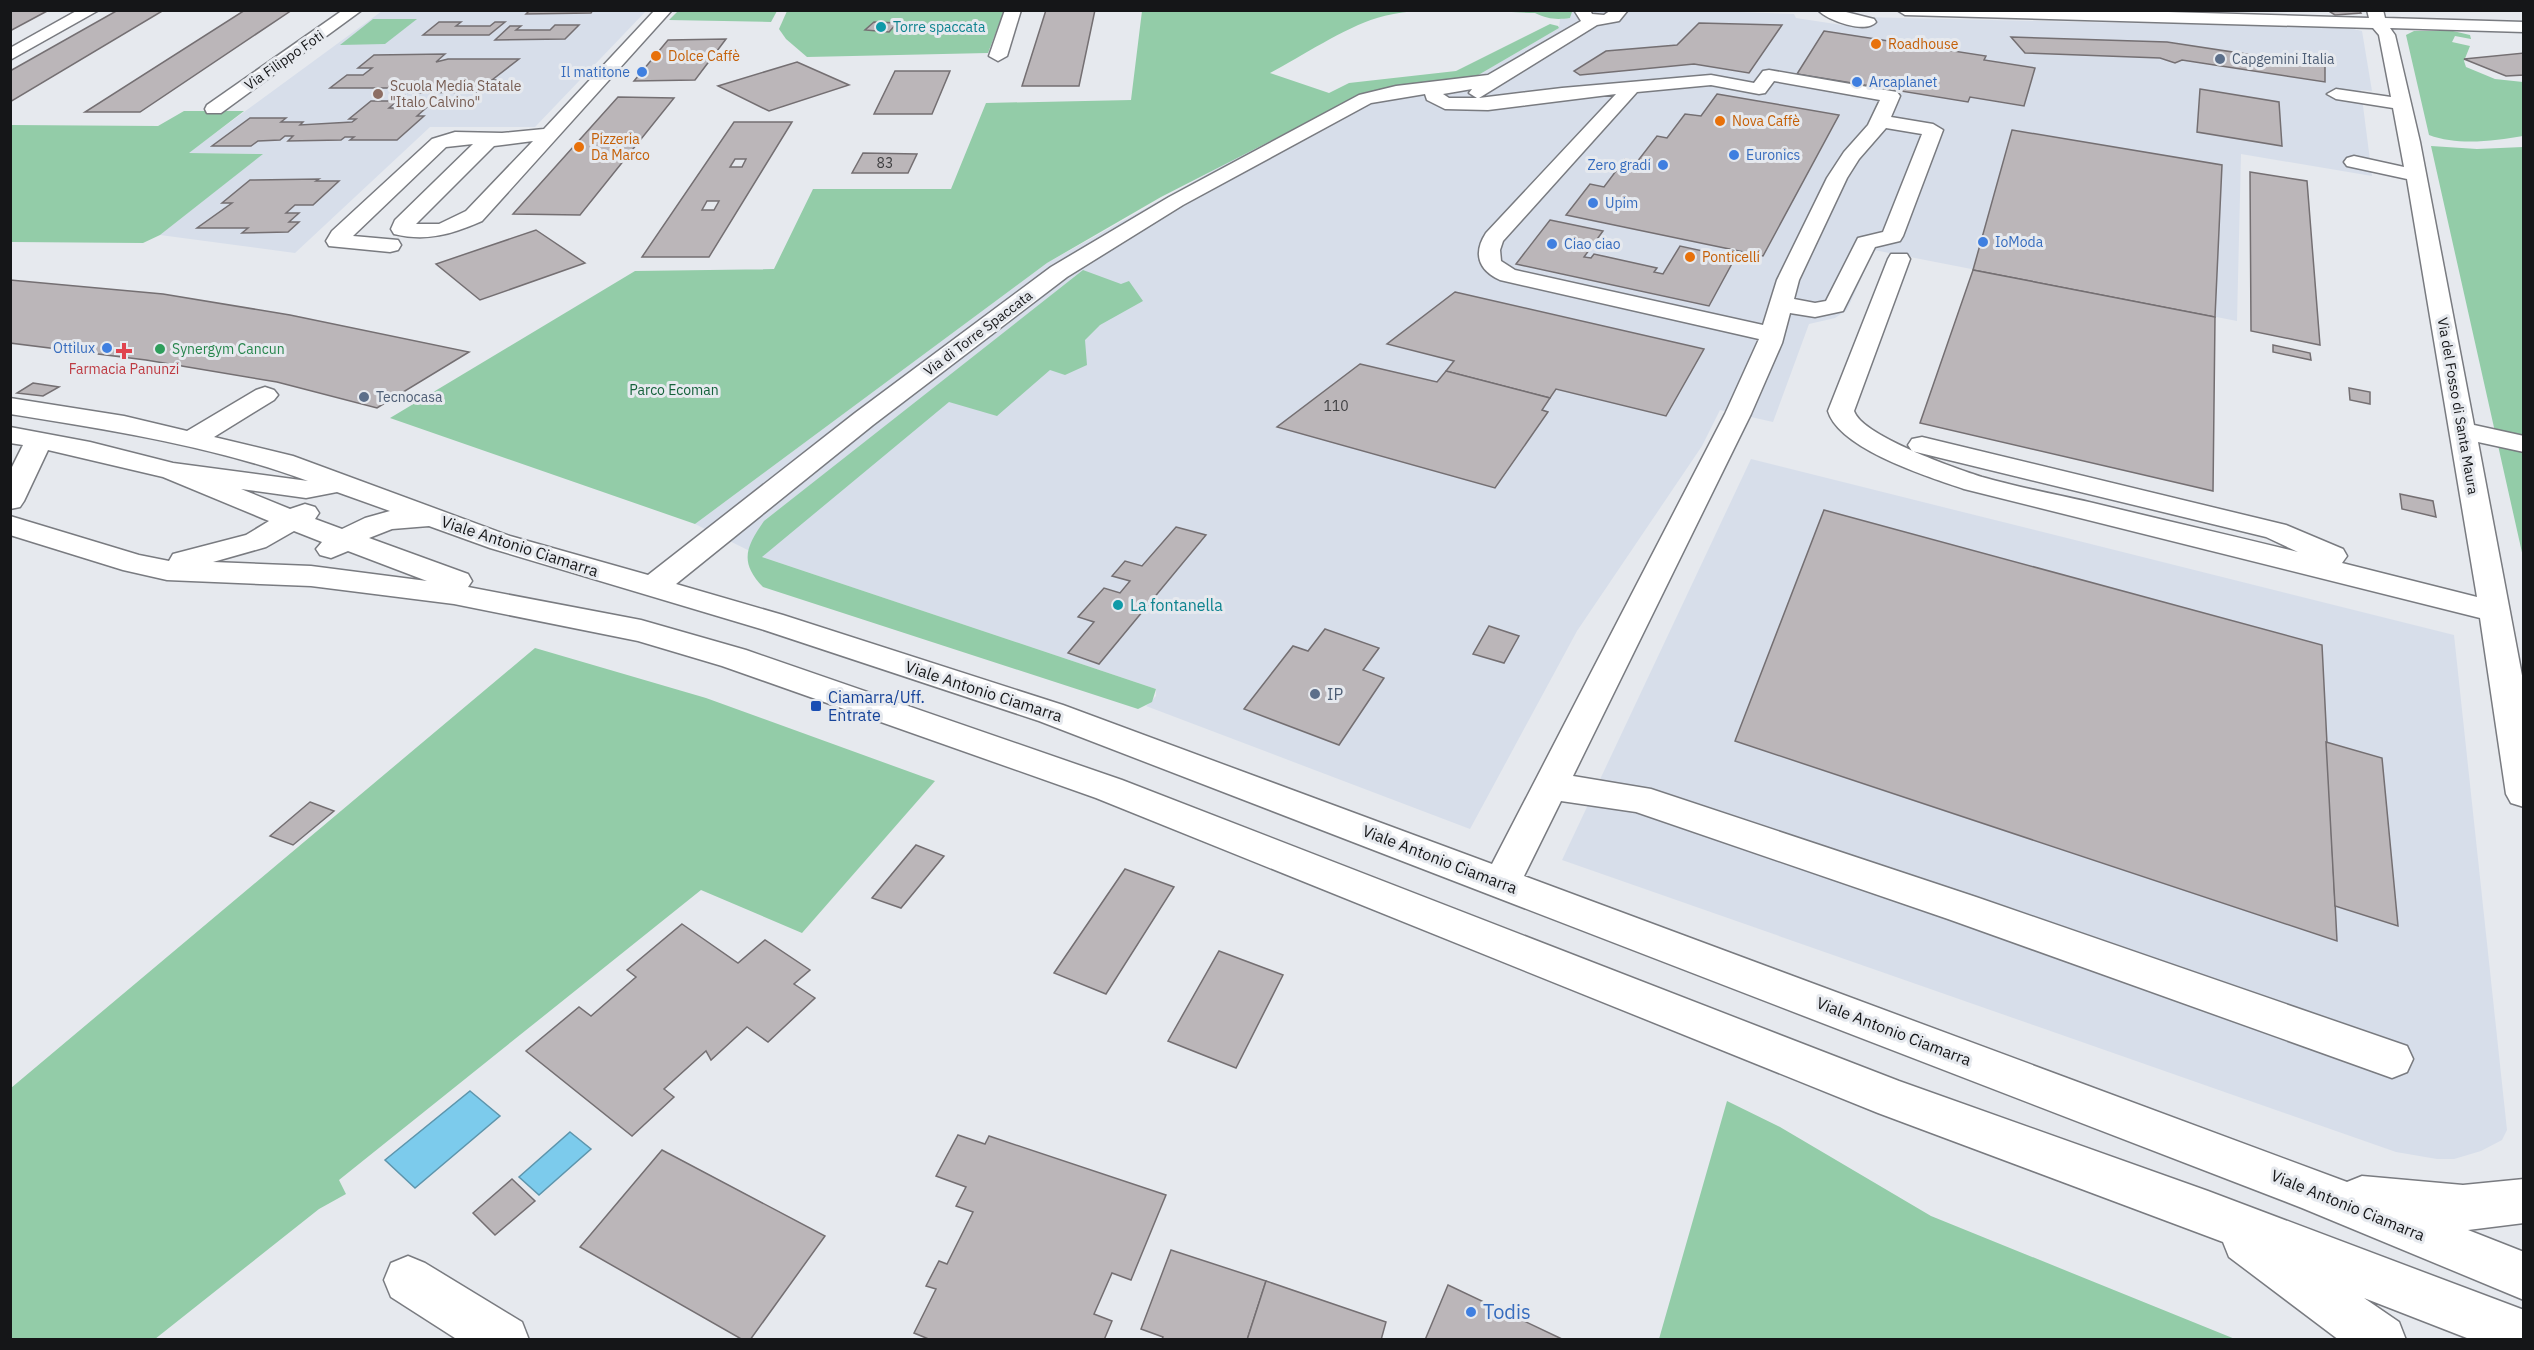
<svg xmlns="http://www.w3.org/2000/svg" width="2534" height="1350" viewBox="0 0 2534 1350" font-family="'IBM Plex Sans',sans-serif">
<rect width="100%" height="100%" fill="#e6e9ee"/>
<g fill="#d7deea">
<path d="M1683,10l111,4 2,4 72,11v-8l-8,-4 489,11 13,3 10,60 -11,-1 11,86 -131,-22 -4,167 -363,-71 -27,60 -12,8 -26,6 -36,98 -53,-12 -18,36 -125,185 -107,198 -324,-123 10,-10v-7l-394,-132 -67,-33 352,-261 187,-104 132,-67 102,-11 91,-53 1,-9 10,-1 2,-6z"/>
<path d="M382,11h264l-111,116h-105l-135,126 -135,-18 102,-81 -74,-1z"/>
<path d="M1751,459l703,176 53,495 -5,10 -21,11 -27,8h-17l-41,-7 -834,-292z"/>
</g>
<g fill="#93cca8">
<path d="M679,10h98v1l-6,11 -102,-2z"/>
<path d="M1568,10l4,2 -2,6c-14,2 -22,1 -35,-5 -49,-1 -111,-9 -158,5 -33,10 -75,38 -107,55l59,20 20,-10 107,-12 94,-47 8,2 1,2 -91,53 -102,11 -205,105 -114,66 -352,261 -305,-106 245,-147 139,-2 39,-80h138l35,-86 145,-3 11,-89z"/>
<path d="M787,11h217l-16,42 -181,4 -21,-18 -7,-10z"/>
<path d="M373,19h44l-32,25 -45,1z"/>
<path d="M2414,31h39l17,4 1,4 -16,-3 -3,6 18,4 -6,15 2,6 29,12 28,3v54c-29,5 -65,10 -94,-1l-23,-100z"/>
<path d="M184,111h60l-55,42 74,1 -103,81 -17,8 -132,-1v-117l147,1z"/>
<path d="M2431,146l46,3 46,-2v410z"/>
<path d="M1083,270l38,14 8,-3 14,20 -43,24 -15,15 2,25 -22,10 -15,-5 -53,46 -48,-14 -187,155 394,132 -4,13 -14,7 -375,-122c-24,-25 -17,-40 1,-66z"/>
<path d="M535,648l171,50 229,83 -133,152 -101,-43 -362,290 7,14 -27,15 -164,130h-144v-251z"/>
<path d="M1727,1101l53,26 151,89 304,123h-576z"/>
</g>
<g fill="#7ccbec" stroke="#5d95ac" stroke-width="1.5">
<path d="M470,1091l30,25 -85,72 -30,-28z"/>
<path d="M570,1132l21,17 -52,46 -20,-18z"/>
</g>
<g fill="#bbb6b9" stroke="#746f72" stroke-width="1.5" fill-rule="evenodd">
<path d="M10,10h39l-39,21z"/>
<path d="M118,10h46l-154,92v-31z"/>
<path d="M245,10h47l-152,102h-55z"/>
<path d="M530,10h63l-2,3 -65,1z"/>
<path d="M1046,10h49l-16,76h-57z"/>
<path d="M2327,10h32l2,3 -26,2z"/>
<path d="M439,22h22l-5,4h34l5,-4h10l-16,13h-66z"/>
<path d="M874,22l23,1 -8,9 -24,-2z"/>
<path d="M1699,23l83,2 -33,48 -55,-9 -114,11 -6,-4 32,-20 71,-6z"/>
<path d="M555,25h24l-14,14 -70,1 15,-14h11l-5,4h34z"/>
<path d="M1824,31l162,25 -2,4 51,8 -11,38 -54,-9 -2,5 -171,-28z"/>
<path d="M2011,37l156,5 158,24v16l-143,-22 -7,3 -15,-5 -135,-5z"/>
<path d="M726,39l-31,41 -61,1 34,-41z"/>
<path d="M2524,53v22l-18,1 -42,-17z"/>
<path d="M445,54l-9,8 12,-3h71l-27,21h5l-13,12 -75,1 14,-12h-8l-8,7h-77l17,-13h16l9,-7h-14l16,-13z"/>
<path d="M797,62l52,23 -80,26 -51,-25z"/>
<path d="M895,71h55l-18,43h-58z"/>
<path d="M2200,89l79,13 3,44 -85,-14z"/>
<path d="M1717,94l122,21 -76,141 -197,-41 24,-31 14,3 21,-28 12,3 20,-26 10,2 18,-24 16,2z"/>
<path d="M404,95l-15,13h37l-9,8h7l-27,24h-47l4,-3h-9l-4,3 -53,1 5,-5h-8l-5,4 -22,1 -7,5h-39l38,-28h36l-5,4h22l-3,3 52,-3 4,-3h-7l22,-18h17l6,-5z"/>
<path d="M618,97l56,1 -94,117 -67,-1z"/>
<path d="M734,122h58l-83,135h-67zM735,159h11l-4,8h-12zM707,201h12l-5,9h-12z"/>
<path d="M2012,130l210,35 -7,152 -242,-47z"/>
<path d="M863,153l54,1 -9,19h-56z"/>
<path d="M2250,172l57,9 13,164 -69,-14z"/>
<path d="M319,179l-3,2h23l-26,24h-18l-9,8h13l-10,9h10l-11,10 -46,1 6,-5h-51l35,-25h-10l28,-23z"/>
<path d="M1550,220l53,11 -19,26 7,1 3,-4 63,14 -3,4 9,2 17,-28 55,12 -26,48 -193,-42z"/>
<path d="M536,230l49,33 -105,37 -44,-36z"/>
<path d="M1973,270l242,47 -2,174 -293,-68z"/>
<path d="M10,280l153,14 127,21 179,37 -92,56 -100,-26 -131,-22 -136,-17z"/>
<path d="M1455,292l249,57 -38,67 -110,-27 -6,9 -104,-27 8,-10 -67,-17z"/>
<path d="M2273,345l37,8 1,7 -38,-8z"/>
<path d="M1360,364l77,18 9,-11 104,27 -8,12 6,2 -53,76 -218,-61z"/>
<path d="M33,383l26,4 -16,9 -26,-3z"/>
<path d="M2349,388l21,4v12l-20,-4z"/>
<path d="M2400,494l33,7 3,16 -34,-8z"/>
<path d="M1824,510l498,135 15,296 -602,-200z"/>
<path d="M1176,527l30,8 -107,129 -31,-11 26,-31 -16,-5 26,-29 16,5 10,-12 -18,-5 13,-15 17,5z"/>
<path d="M1489,626l30,10 -15,27 -31,-9z"/>
<path d="M1325,629l54,19 -16,22 21,8 -45,67 -95,-36 49,-63 15,5z"/>
<path d="M2326,742l56,16 16,168 -63,-20z"/>
<path d="M310,802l24,9 -41,34 -23,-9z"/>
<path d="M916,845l28,11 -43,52 -29,-10z"/>
<path d="M1125,869l49,18 -68,107 -52,-21z"/>
<path d="M682,924l56,39 27,-23 45,30 -16,14 21,14 -47,44 -21,-15 -36,33 -5,-9 -42,38 10,8 -42,39 -106,-85 53,-44 12,9 45,-39 -9,-7z"/>
<path d="M1219,951l64,24 -47,93 -68,-27z"/>
<path d="M958,1135l27,9 4,-8 177,59 -35,85 -19,-7 -18,41 18,7 -8,19h-173l-17,-7 22,-44 -10,-3 13,-25 8,3 26,-52 -17,-6 10,-19 -30,-11z"/>
<path d="M662,1150l163,86 -75,104h-7l-163,-93z"/>
<path d="M512,1179l23,22 -40,34 -22,-22z"/>
<path d="M1171,1250l95,31 -19,59h-85l1,-3 -22,-8z"/>
<path d="M1266,1281l120,41 -5,18h-134z"/>
<path d="M1448,1285l116,55h-139z"/>
</g>
<g fill="none" stroke-linecap="round" stroke-linejoin="round">
<g stroke="#797b80" stroke-width="3">
<g id="minor">
<path d="M78,10h21l-89,50v-12z"/>
<path d="M343,10h19l-141,103h-14l-2,-4 2,-4z"/>
<path d="M655,10h17l-190,211c-30,13 -55,21 -88,13l-3,-5 4,-9 78,-76 -27,3 -93,89 45,4 3,5 -3,5 -8,2 -61,-6 -3,-5 6,-10 100,-92 23,-7 47,1 42,-4zM533,141l-67,70 -27,13h-23l78,-78z"/>
<path d="M1005,10h16l-14,46 -9,5 -9,-5z"/>
<path d="M1574,10h16l2,4 12,1 7,-5h17l-9,11 -22,4 -118,73 83,-10 149,-13 43,8 9,-12 6,-1 128,22 3,4 -9,21 42,7 10,6 -40,106 -3,5 -25,6 -32,64 -28,6 -25,-4 -8,30 -31,71 -178,362 78,13 325,108 431,149 6,13 -6,13 -15,6 -444,-159 -312,-107 -75,-11 -37,75 823,306 15,-6 101,9 61,-6v44l-56,7 56,22v48l-222,-92 -1263,-487 -278,-92 -271,-81 -61,-22 -37,3 -23,9 99,36 4,7 -4,6 173,33 105,30 376,130 777,301 309,110 316,119v30h-52l-108,-42 35,24 7,18h-67l-110,-83 -6,-15 -345,-129 -782,-315 -374,-132 -84,-25 -184,-37 -143,-18 -144,-6 -44,-10 -113,-35v-19l129,39 30,6 4,-7 73,-19 23,-14 -106,-44 -115,-27 -24,51 -4,6 -10,2v-38l13,-26 -13,-2v-16l80,15 83,21 135,18c-95,-35 -198,-51 -298,-67v-16l114,18 63,15 69,-41 9,-3 9,3 4,5 -4,5 -60,37 79,19 217,80 138,39 207,-162 196,-146 118,-70 190,-102 37,-9 92,-11 93,-54zM1774,81l106,19 -12,25 -24,27 -17,26 -50,102 -14,45 -248,-55 -14,-9 -1,-11 3,-9 134,-149 74,-7 48,9 6,-1zM1472,89l-3,4 8,5h-28l-6,-4zM1425,94l2,6 18,9 43,1 128,-16 -130,139c-13,20 -8,37 14,47l259,59 -34,75 -233,450 -429,-159 -280,-90 -107,-31 197,-159 194,-148 116,-72 188,-102zM1886,128l36,6 -39,98 -25,6 -32,63 -11,2 -21,-4 5,-19 48,-102 12,-19zM241,489l65,9 31,-6 53,19 -25,7 -23,11 -27,-10 4,-6 -4,-6 -10,-3 -15,5zM294,531l28,11 -6,7 4,6 11,3 17,-7 79,30 -116,-15 -98,-4 53,-15z"/>
<path d="M1818,10h20l36,9 2,3c-10,12 -48,-1 -58,-12z"/>
<path d="M1897,10h203l269,8 -2,-8h16l2,8 139,4v10l-134,-4 5,7 25,107 54,283 50,11v16l-46,-10 46,244v121l-13,-4 -5,-9 -26,-176 -516,-129c-35,-12 -125,-40 -136,-78l60,-152 3,-5h16l3,5 -56,152c8,25 103,58 128,66 35,10 72,17 107,25 70,17 140,33 209,50l-32,-15 -354,-86 -4,-6 4,-6 10,-2 364,88 57,24 4,7 -5,7 135,34 -70,-418 -60,-13 -3,-4 3,-4 7,-2 50,11 -11,-59 -57,-9 -9,-5 9,-5 55,8 -12,-62 -6,-7 -468,-13z"/>
<path d="M408,1256l17,7 97,59 7,18h-71l-67,-43 -7,-17 7,-17z"/>
</g>
</g>
<use href="#minor" fill="#fff" fill-rule="evenodd"/>
</g>
<g fill="#0f9aa8" stroke="#e6e9ee" stroke-width="2">
<circle cx="881" cy="27" r="6"/>
<circle cx="1118" cy="605" r="6"/>
</g>
<g fill="#e8710a" stroke="#e6e9ee" stroke-width="2">
<circle cx="1876" cy="44" r="6"/>
<circle cx="656" cy="56" r="6"/>
<circle cx="1720" cy="121" r="6"/>
<circle cx="579" cy="147" r="6"/>
<circle cx="1690" cy="257" r="6"/>
</g>
<g fill="#5c6f8a" stroke="#e6e9ee" stroke-width="2">
<circle cx="2220" cy="59" r="6"/>
<circle cx="364" cy="397" r="6"/>
<circle cx="1315" cy="694" r="6"/>
</g>
<g fill="#3f7fe0" stroke="#e6e9ee" stroke-width="2">
<circle cx="642" cy="72" r="6"/>
<circle cx="1857" cy="82" r="6"/>
<circle cx="1734" cy="155" r="6"/>
<circle cx="1663" cy="165" r="6"/>
<circle cx="1593" cy="203" r="6"/>
<circle cx="1983" cy="242" r="6"/>
<circle cx="1552" cy="244" r="6"/>
<circle cx="107" cy="348" r="6"/>
<circle cx="1471" cy="1312" r="6"/>
</g>
<circle fill="#8d6e63" stroke="#e6e9ee" stroke-width="2" cx="378" cy="94" r="6"/>
<circle fill="#2e9e5b" stroke="#e6e9ee" stroke-width="2" cx="160" cy="349" r="6"/>
<path fill="#e0444e" stroke="#e6e9ee" stroke-width="2" d="M121 342h6v6h6v6h-6v6h-6v-6h-6v-6h6z"/>
<rect fill="#1a4fb4" stroke="#e6e9ee" stroke-width="2" x="810" y="700" width="12" height="12" rx="3"/>
<g text-anchor="middle" stroke-width="6" stroke-linejoin="round" paint-order="stroke">
<g font-size="14" fill="#0d838f" stroke="#e6e9ee" text-anchor="start">
<text x="893" y="32">Torre spaccata</text>
</g>
<g font-size="14" fill="#c56008" stroke="#e6e9ee" text-anchor="start">
<text x="1888" y="49">Roadhouse</text>
<text x="668" y="61">Dolce Caffè</text>
<text x="1732" y="126">Nova Caffè</text>
<text x="591" y="144">Pizzeria<tspan x="591" dy="16">Da Marco</tspan></text>
<text x="1702" y="262">Ponticelli</text>
</g>
<g font-size="14" fill="#4e5e75" stroke="#e6e9ee" text-anchor="start">
<text x="2232" y="64">Capgemini Italia</text>
<text x="376" y="402">Tecnocasa</text>
</g>
<g font-size="14" fill="#151618" stroke="#e6e9ee">
<text transform="translate(284 60) rotate(-35)" y="5">Via Filippo Foti</text>
<text transform="translate(978 333) rotate(-37)" y="5">Via di Torre Spaccata</text>
<text transform="translate(2458 406) rotate(80)" y="5">Via del Fosso di Santa Maura</text>
</g>
<g font-size="14" fill="#366cbe" stroke="#e6e9ee" text-anchor="start">
<text x="630" y="77" text-anchor="end">Il matitone</text>
<text x="1869" y="87">Arcaplanet</text>
<text x="1746" y="160">Euronics</text>
<text x="1651" y="170" text-anchor="end">Zero gradi</text>
<text x="1605" y="208">Upim</text>
<text x="1995" y="247">IoModa</text>
<text x="1564" y="249">Ciao ciao</text>
<text x="95" y="353" text-anchor="end">Ottilux</text>
</g>
<g font-size="14" fill="#785e54" stroke="#e6e9ee" text-anchor="start">
<text x="390" y="91">Scuola Media Statale<tspan x="390" dy="16">"Italo Calvino"</tspan></text>
</g>
<g font-size="14" fill="#3e3e40">
<text x="885" y="168">83</text>
<text x="1336" y="411">110</text>
</g>
<g font-size="14" fill="#27864d" stroke="#e6e9ee" text-anchor="start">
<text x="172" y="354">Synergym Cancun</text>
</g>
<g font-size="14" fill="#be3a42" stroke="#e6e9ee">
<text x="124" y="374">Farmacia Panunzi</text>
</g>
<g font-size="14" fill="#15623b" stroke="#e6e9ee">
<text x="674" y="395">Parco Ecoman</text>
</g>
<g font-size="16" fill="#151618" stroke="#e6e9ee">
<text transform="translate(520 546) rotate(18)" y="6">Viale Antonio Ciamarra</text>
<text transform="translate(984 691) rotate(18)" y="6">Viale Antonio Ciamarra</text>
<text transform="translate(1440 859) rotate(21)" y="6">Viale Antonio Ciamarra</text>
<text transform="translate(1894 1031) rotate(21)" y="6">Viale Antonio Ciamarra</text>
<text transform="translate(2348 1205) rotate(22)" y="6">Viale Antonio Ciamarra</text>
</g>
<g font-size="16" fill="#0d838f" stroke="#e6e9ee" text-anchor="start">
<text x="1130" y="611">La fontanella</text>
</g>
<g font-size="16" fill="#4e5e75" stroke="#e6e9ee" text-anchor="start">
<text x="1327" y="700">IP</text>
</g>
<g font-size="16" fill="#164399" stroke="#e6e9ee" text-anchor="start">
<text x="828" y="703">Ciamarra/Uff.<tspan x="828" dy="18">Entrate</tspan></text>
</g>
<g font-size="20" fill="#366cbe" stroke="#e6e9ee" text-anchor="start">
<text x="1483" y="1319">Todis</text>
</g>
</g>
<rect width="2534" height="1350" fill="none" stroke="#151618" stroke-width="24"/>
</svg>
